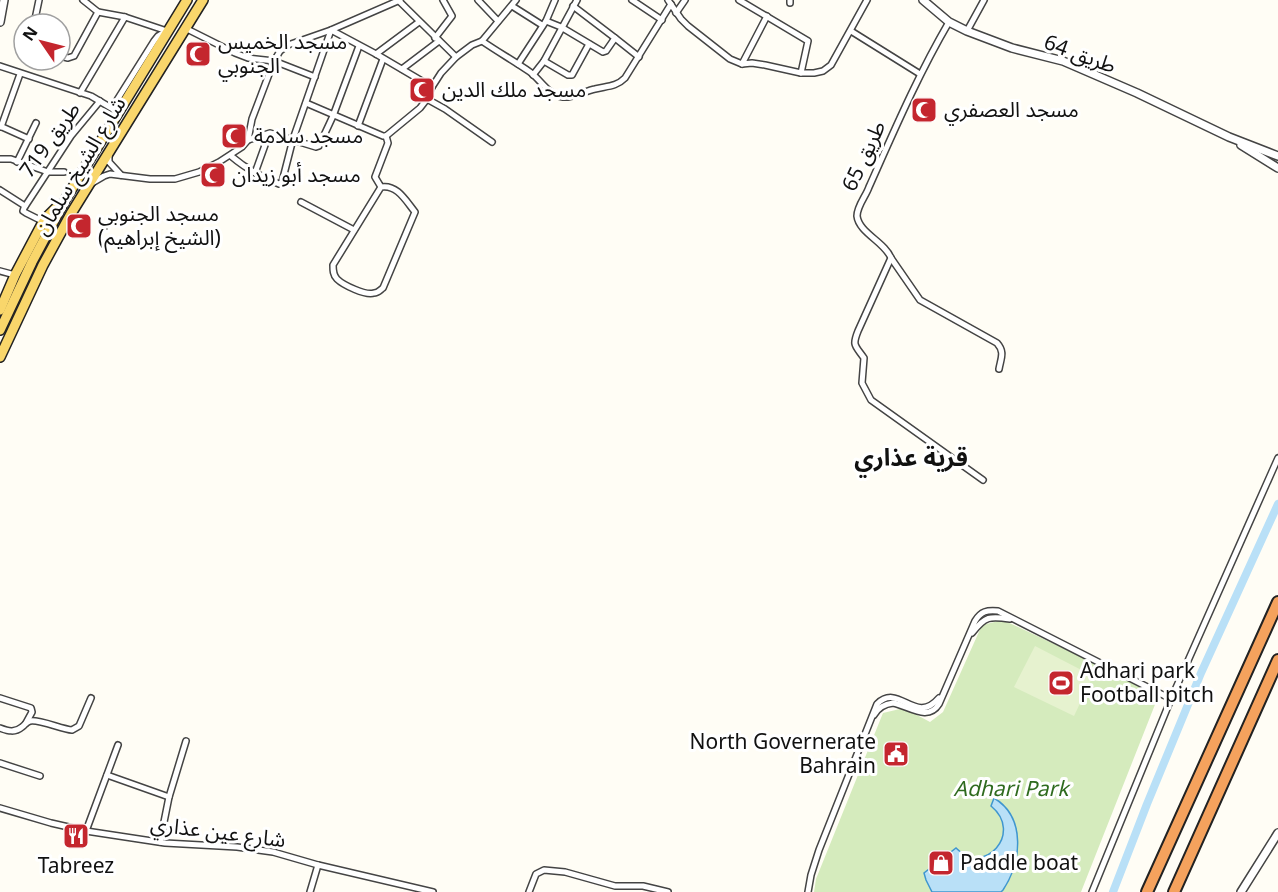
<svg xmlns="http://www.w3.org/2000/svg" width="1278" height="892" viewBox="0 0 1278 892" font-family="Georgia,'Noto Sans Arabic',serif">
<rect width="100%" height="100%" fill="#fffdf5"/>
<path fill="#d5ebbd" d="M1003,620l153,72 2,5 -77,195h-267l2,-13 67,-166 21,-5 26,14 13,-10 39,-87z"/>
<path fill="#e6f2cf" d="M1035,646l58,30 -19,40 -60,-29z"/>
<path fill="#b9e0f7" stroke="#3f96cf" stroke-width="1.5" d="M994,798c33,20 27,65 9,92l-2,2h-69l-6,-12 -2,-7 32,-25c28,29 68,-15 35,-42z"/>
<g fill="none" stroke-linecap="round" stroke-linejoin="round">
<path stroke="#b9e0f7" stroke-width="8" d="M1113,892l34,-88 54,-131 77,-169"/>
<g stroke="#444" stroke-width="8">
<g id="minor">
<path d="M83,0l15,12 27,5 42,14"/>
<path d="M478,0l20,21"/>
<path d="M632,0l30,20"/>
<path d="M668,0l13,19 7,7 42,33 12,5 10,-1 13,2 36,8h13l9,-2 8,-6 36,-65"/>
<path d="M739,0l69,41 -7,32"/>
<path d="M399,1l57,56"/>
<path d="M790,3v-3"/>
<path d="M512,6l30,19"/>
<path d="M573,6l42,32 24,19"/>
<path d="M676,13l9,-13"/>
<path d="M546,21l15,6 42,25 3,-1 9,-13"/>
<path d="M949,22c-31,53 -55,109 -80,165 -3,9 -12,19 -12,29 2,17 28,26 34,42l-33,73c-6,15 -3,14 6,27l-2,25 9,17 112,80"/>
<path d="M34,24l5,-24"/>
<path d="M185,28l50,25 13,5 26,3 41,16"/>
<path d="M851,31l69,43"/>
<path d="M967,31l17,-31"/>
<path d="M435,38l17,-22 -9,-16"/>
<path d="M482,41c16,11 32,20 48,31 11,8 18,23 33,25 10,1 22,-6 32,-8 12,-3 21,-2 30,-11l46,-74"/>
<path d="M376,54l43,-32"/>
<path d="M60,56l8,2 6,-2 24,-44"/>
<path d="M544,61l24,14h4l17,-31"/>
<path d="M518,64l28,-43 9,-21"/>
<path d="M742,64l25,-48"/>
<path d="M0,66l91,30 27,16"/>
<path d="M402,69l37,-28"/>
<path d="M533,75l11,-14 33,-61"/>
<path d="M80,93l45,-76"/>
<path d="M427,99l18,10 47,33"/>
<path d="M306,103l77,33h3"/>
<path d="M112,108l42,-67 4,-5 8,-5"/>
<path d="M0,126l29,13"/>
<path d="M358,126l25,-67"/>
<path d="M1,127l19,-53"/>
<path d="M386,136l34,-28 7,-9 5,-12 9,-14 15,-16 16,-12 10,-4 34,-41"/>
<path d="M248,140l4,-21 22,-58 6,-10 8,-6 43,-15 69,-30"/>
<path d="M109,154v8l12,13"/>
<path d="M231,156c14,12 30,21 48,28l3,-2 11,-43 38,-109 45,24 56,33"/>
<path d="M0,159h11l37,13h16"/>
<path d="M17,162l19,-39"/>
<path d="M255,173l14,-39"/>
<path d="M92,183l12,-7 6,-2 40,5h25l24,-7 20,-10 23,-15 6,-7 22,-7 46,14 3,-1 14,-30 26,-70"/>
<path d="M381,187c16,-3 25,14 34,25l-32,76c-3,2 -5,5 -9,5 -8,3 -31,-8 -37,-14 -4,-4 -4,-9 -4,-14l48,-78 -6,-10 13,-34 -2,-7"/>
<path d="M0,190l25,16"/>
<path d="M301,202l53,28"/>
<path d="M44,222l-18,-9 -3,-2 1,-3 47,-72 29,-35"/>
<path d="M891,258l29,42 77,43c8,9 4,15 2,26"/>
<path d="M0,271l15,4"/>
<path d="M972,633c13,-17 18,-17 38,-14"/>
<path d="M0,698l31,10 1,4 -6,11"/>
<path d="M874,715c4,-7 10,-11 19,-12 16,3 35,19 46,1l36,-83c6,-10 12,-11 23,-10l173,88"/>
<path d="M0,728c8,3 15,5 22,-1 4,-3 3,-4 8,-6 8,-2 32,8 42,9l7,-4 12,-28"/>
<path d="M0,763l40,13"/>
<path d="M107,775l62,22"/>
<path d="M0,808l51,15 35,8 79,12 72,4 36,5 45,13 115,27"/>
<path d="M86,831l32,-86"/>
<path d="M160,842l9,-45 17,-56"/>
<path d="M310,892l8,-27"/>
<path d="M529,892l7,-18 8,-4 21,2 50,14h28l25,6"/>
<path d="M808,892l3,-17 8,-25 58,-146c22,-22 38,22 62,-6"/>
<path d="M1092,892l79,-193 107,-241"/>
</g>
</g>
<g stroke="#444" stroke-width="10">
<g id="tertiary">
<path d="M923,0l26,22 18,9 45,17 51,13 74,32 92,44 49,19"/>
<path d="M0,22l4,-22"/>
<path d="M1241,145l37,23"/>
<path d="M1241,892l37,-59"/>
</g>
</g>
<g stroke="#222" stroke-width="12">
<g id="primary">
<path d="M0,310l15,-35 27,-51 5,-7 11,-11"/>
<path d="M0,330l32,-68 33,-62 122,-200"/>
<path d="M0,357l43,-92 29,-53 131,-212"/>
</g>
</g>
<g stroke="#222" stroke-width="14">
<g id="motorway">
<path d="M1147,892l131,-290"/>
<path d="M1174,892l104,-232"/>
</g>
</g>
<use href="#minor" stroke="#fff" stroke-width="5"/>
<use href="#tertiary" stroke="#fff" stroke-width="7"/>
<use href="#primary" stroke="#f9d66b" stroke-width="9"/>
<use href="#motorway" stroke="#f5a25d" stroke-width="10"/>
</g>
<defs>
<g id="mosque-square" transform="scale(1.35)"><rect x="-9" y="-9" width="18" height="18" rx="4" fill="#c4262e" stroke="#fff"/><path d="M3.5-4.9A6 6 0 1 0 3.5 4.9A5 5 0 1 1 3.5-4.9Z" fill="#fff"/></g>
<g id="stadium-square" transform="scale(1.35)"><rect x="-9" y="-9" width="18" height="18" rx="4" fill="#c4262e" stroke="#fff"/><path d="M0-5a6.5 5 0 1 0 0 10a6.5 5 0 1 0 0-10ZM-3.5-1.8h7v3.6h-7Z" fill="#fff"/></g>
<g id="civic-square" transform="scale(1.35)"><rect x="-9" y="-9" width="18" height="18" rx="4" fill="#c4262e" stroke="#fff"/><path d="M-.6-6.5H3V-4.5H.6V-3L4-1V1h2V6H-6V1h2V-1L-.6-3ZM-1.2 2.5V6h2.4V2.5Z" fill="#fff"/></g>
<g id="restaurant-square" transform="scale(1.35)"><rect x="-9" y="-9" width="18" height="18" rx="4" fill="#c4262e" stroke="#fff"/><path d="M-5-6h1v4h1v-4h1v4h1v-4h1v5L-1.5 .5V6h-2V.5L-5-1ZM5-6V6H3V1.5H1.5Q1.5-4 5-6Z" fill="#fff"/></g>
<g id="shop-square" transform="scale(1.35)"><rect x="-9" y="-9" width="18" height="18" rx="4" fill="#c4262e" stroke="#fff"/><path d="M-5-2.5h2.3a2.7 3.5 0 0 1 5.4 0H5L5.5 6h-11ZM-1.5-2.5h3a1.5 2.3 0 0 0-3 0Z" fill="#fff"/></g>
</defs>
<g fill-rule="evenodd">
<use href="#mosque-square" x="198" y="54"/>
<use href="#mosque-square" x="422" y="90"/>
<use href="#mosque-square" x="924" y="110"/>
<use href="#mosque-square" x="234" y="136"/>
<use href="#mosque-square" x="213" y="175"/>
<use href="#mosque-square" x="79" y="226"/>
<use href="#stadium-square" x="1061" y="683"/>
<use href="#civic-square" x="896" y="754"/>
<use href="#restaurant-square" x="76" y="836"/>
<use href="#shop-square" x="941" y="863"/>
</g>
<g text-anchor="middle" stroke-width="6" stroke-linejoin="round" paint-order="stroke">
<g font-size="21" fill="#111" stroke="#fff" text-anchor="start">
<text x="218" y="49">مسجد الخميس<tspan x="218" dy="24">الجنوبي</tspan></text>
<text x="442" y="97">مسجد ملك الدين</text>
<text x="944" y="117">مسجد العصفري</text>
<text x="254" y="143">مسجد سلامة</text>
<text x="232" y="182">مسجد أبو زيدان</text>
<text x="98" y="221">مسجد الجنوبي<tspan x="98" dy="24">(الشيخ إبراهيم)</tspan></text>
<text x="1080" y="678">Adhari park<tspan x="1080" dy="24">Football pitch</tspan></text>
<text x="876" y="749" text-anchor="end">North Governerate<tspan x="876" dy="24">Bahrain</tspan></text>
<text x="960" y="870">Paddle boat</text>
<text x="76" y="873" text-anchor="middle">Tabreez</text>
</g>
<g font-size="21" fill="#111" stroke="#fff">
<text transform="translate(1080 54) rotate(20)" y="7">طريق 64</text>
<text transform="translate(50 140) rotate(-54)" y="7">طريق 719</text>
<text transform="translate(864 156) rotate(-65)" y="7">طريق 65</text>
<text transform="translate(80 166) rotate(-59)" y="7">شارع الشيخ سلمان</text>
<text transform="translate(218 832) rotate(7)" y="7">شارع عين عذاري</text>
</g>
<g font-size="21" font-style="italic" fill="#2f6b1f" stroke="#fff">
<text x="1011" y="796">Adhari Park</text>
</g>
<g font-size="24" font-weight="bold" fill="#111" stroke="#fff">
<text x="911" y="466">قرية عذاري</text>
</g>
</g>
<g transform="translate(42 42) rotate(305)"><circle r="28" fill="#ffffff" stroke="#a0a0a0" stroke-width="1.5"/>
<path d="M0-4.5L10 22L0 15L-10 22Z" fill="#c4262e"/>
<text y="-9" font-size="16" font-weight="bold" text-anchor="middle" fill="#111111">N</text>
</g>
</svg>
